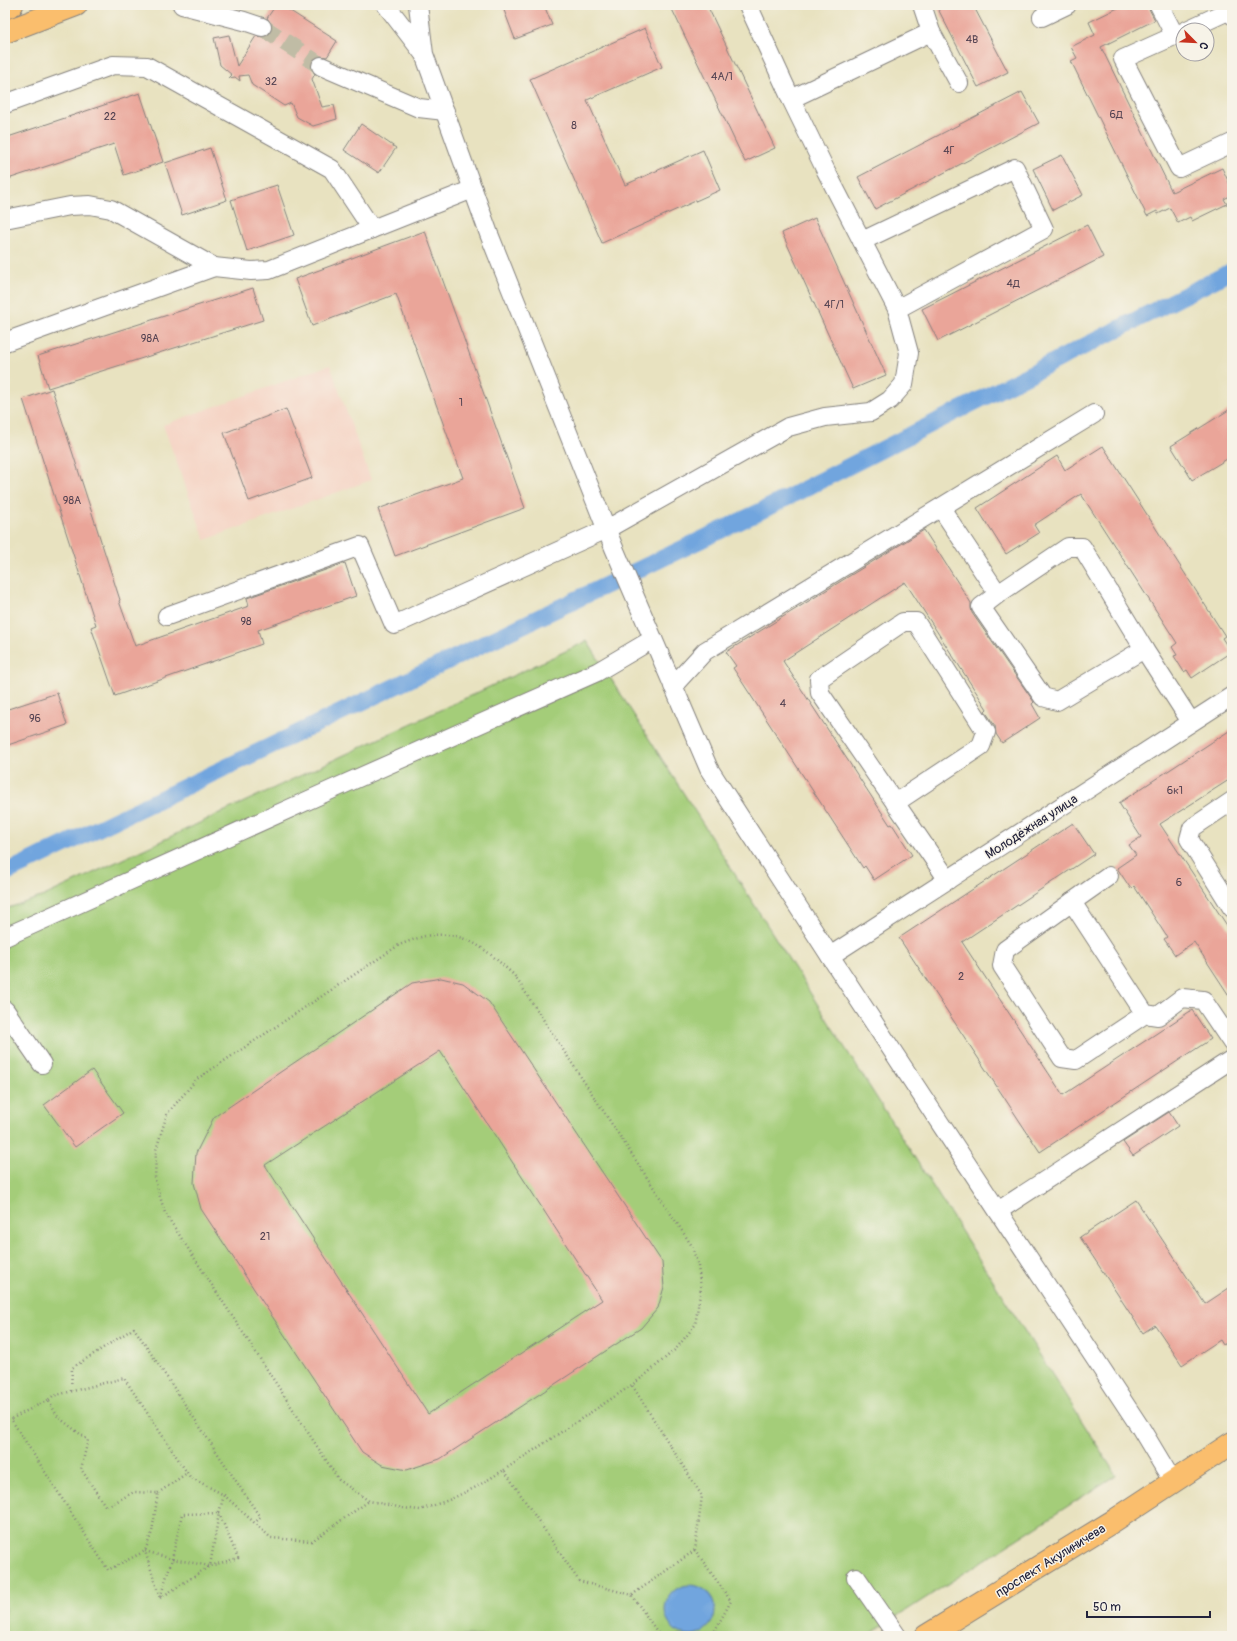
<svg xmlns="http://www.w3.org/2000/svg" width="1237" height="1641" viewBox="0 0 1237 1641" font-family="Pangolin,sans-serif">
<rect width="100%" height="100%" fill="#f7f3e8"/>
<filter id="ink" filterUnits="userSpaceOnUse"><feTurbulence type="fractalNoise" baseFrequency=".025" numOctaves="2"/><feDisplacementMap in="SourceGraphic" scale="8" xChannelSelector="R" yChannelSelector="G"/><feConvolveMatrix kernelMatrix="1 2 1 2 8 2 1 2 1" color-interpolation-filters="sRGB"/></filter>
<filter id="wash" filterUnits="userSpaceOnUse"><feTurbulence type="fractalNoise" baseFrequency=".012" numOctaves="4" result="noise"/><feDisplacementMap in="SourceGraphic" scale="16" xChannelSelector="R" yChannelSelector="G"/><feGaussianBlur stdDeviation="0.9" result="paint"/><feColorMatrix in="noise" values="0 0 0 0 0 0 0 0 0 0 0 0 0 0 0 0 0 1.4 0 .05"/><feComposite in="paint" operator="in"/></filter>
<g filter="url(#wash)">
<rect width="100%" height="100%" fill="#e8e2c0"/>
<path fill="#f5d2c2" d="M330,365l41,115 -166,60 -42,-115z"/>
<path fill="#a4cd79" stroke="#63785a" d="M587,641l529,834 -249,161h-862v-727l39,-13z"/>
<circle fill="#71a5de" stroke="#4a648c" cx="690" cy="1610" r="25"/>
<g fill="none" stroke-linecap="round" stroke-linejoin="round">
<path stroke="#71a5de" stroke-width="17" d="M5,873l752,-360 475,-242"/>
</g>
<g id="blocks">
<g fill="#eaa599" fill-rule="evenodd">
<path d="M276,5h5l56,36 -10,16 -7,-1 -5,1 -3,5 -1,5 4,7 -3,5 10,28 12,-2 3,14 -24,7 -16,-9 -6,-14 -7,3 -32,-21 -4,-10 -9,1 1,5 -5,-4 -6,1 3,-3 -12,-10 -6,-27 15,-3 8,31 19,-30 8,1 5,-2 3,-4v-6l-5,-7z"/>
<path d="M502,5h42l8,20 -37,14z"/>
<path d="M670,5h37l68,143 -30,14z"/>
<path d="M936,5h37l35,67 -30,15z"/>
<path d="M1124,5h23l8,15 -54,27 71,145 50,-24 10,21v6l-8,4 3,5 -35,17 -2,-4 -12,6 -8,-15 -12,6 -1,-3 -10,5 -76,-155 6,-3 -6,-11 24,-12 -6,-13z"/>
<path d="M645,28l17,39 -75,33 38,85 78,-35 17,40 -118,53 -72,-164z"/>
<path d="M1022,92l17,31 -164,86 -17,-32z"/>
<path d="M140,93l23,69 -39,13 -10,-31 -109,36v-42z"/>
<path d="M361,124l35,24 -17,25 -35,-23z"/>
<path d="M210,148l17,52 -45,15 -17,-52z"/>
<path d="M1062,155l21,40 -30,15 -20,-41z"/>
<path d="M277,185l17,50 -47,16 -16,-51z"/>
<path d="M815,218l71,157 -33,14 -71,-156z"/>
<path d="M1087,225l16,32 -165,84 -16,-32z"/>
<path d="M425,231l100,277 -130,48 -17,-47 85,-31 -67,-184 -84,32 -17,-47z"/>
<path d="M253,288l10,32 -215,68 -10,-32z"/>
<path d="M52,389l68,211 -1,1 16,45 114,-40 -2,-8 98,-35 11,33 -98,34 4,14 -147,52 -24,-69 5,-2 -73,-226z"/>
<path d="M1232,408v48l-40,24 -21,-34z"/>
<path d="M286,409l26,69 -63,23 -25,-68z"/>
<path d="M1103,446l122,190 -3,2 9,14 -39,26 -5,-8 -3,2 -10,-16 3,-1 -5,-8 5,-4 -96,-149 -47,31 5,8 -33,21 -29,-46 80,-52 8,14z"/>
<path d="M924,530l47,73v5l1,5 62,89 -2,2 8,14 -38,25 -6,-9 -1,-8 -10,-15 2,-2 -82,-127 -122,79 107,164 2,-1 20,31 -38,25 -9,-14 -2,2 -130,-200 3,-2 -10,-14z"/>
<path d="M57,693l10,32 -62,21v-36z"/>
<path d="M1232,729v49l-72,46 72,109v67l-38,-58 -19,13 -11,-16 3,-2 -33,-51 -3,3 -14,-21 19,-13 -7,-10 12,-8 -22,-34z"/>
<path d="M1073,823l21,31 -132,88 101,153 129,-85 19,29 -171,113 -141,-214z"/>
<path d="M441,978l22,5 26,19 173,260 2,25 -6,21 -17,20 -201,131 -33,11 -25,-5 -20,-13 -161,-243 -7,-26 2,-30 18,-36 198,-134zM440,1051l162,249 -174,114 -163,-249z"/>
<path d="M92,1070l31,43 -48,34 -31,-42z"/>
<path d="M1169,1112l9,14 -45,30 -10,-14z"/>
<path d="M1136,1200l69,104 27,-18v53l-9,6 -3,-5 -38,25 -27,-40 -12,8 -63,-96z"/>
</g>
</g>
</g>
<g filter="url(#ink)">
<use href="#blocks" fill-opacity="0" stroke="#85827e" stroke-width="1"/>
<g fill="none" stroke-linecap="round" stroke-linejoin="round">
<path stroke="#c0bca5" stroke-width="18" stroke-dasharray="18 9" stroke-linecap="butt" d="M262,27l59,39"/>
<g stroke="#85827e" stroke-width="20">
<g id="minor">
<path d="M182,5l62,16 18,6"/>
<path d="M386,5l37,48"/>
<path d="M418,5l6,49 65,180 125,314 95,221 121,187 310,471 33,55"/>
<path d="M922,5l9,27 28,51"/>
<path d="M1159,5l16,31"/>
<path d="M1042,17l25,-12"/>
<path d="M1187,30l43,-20 2,5"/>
<path d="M1183,32l-60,27 56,109 53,-25"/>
<path d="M321,66l98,42 26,3"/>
<path d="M791,99l140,-67"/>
<path d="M5,104l108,-39 34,1 185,103 40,60 101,-40"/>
<path d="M5,219l65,-13 20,-1 21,4 103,58 37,4 18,-1 103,-41"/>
<path d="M862,241l153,-73 29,61 -147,80"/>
<path d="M5,342l209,-75"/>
<path d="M941,508l57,86 70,-47h14l62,102 -87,52 -14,-4 -62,-90 17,-13"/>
<path d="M167,616l193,-70 34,79 213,-96 181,-102 37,-10 46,-5 19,-12 14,-16 5,-31 -12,-44 -71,-138 -35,-72 -43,-94"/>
<path d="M1144,649l47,73"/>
<path d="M673,686l32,-35 389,-237"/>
<path d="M1232,801l-40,27 -3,11 43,69"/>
<path d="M895,803l86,-57 5,-14 -70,-110h-13l-84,57 1,14 128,187"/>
<path d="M1072,902l37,-26"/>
<path d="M5,937l326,-147 266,-118 56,-33"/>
<path d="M830,956l402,-260"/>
<path d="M5,1010l37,54"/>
<path d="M1145,1014l-73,-112 -67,48 -3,16 60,92 14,2 69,-46 13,2 24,-18 21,2 29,43"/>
<path d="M998,1211l234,-152"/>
<path d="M856,1577l41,59"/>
</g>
</g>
<g stroke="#85827e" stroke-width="24">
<g id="major">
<path d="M5,8l7,-3"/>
<path d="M5,32l71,-27"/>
<path d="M926,1636l189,-116 117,-77"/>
</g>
</g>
<g stroke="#85827e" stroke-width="2.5" stroke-dasharray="1 3" stroke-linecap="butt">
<path d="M71,1391l1,-23 62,-40 126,189 -5,6"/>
<path d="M48,1400l-37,19 97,151 37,-19 7,-19 6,-39 -24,-1 -28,15 -25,-38 7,-29 -30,-23 -10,-17 5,-4 71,-18 66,99 34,18 47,43 41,3 57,-40"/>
<path d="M504,1470l128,-85"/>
<path d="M158,1493l29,-20"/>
<path d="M632,1595l63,-45"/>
<path d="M160,1598l50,-32 28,-8 -19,-45 -9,53 -38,-7 -12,39 -15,-47 27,8 10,-45 37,-1 5,-18"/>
<path d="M660,1636l-28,-41 -53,-14 -75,-111 -28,17 -27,13 -29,10 -17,-2 -34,-7 -30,-21 -174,-267 -10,-33 1,-30 11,-36 30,-35 202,-134c8,-3 18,-7 26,-9 41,-7 61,14 89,39l178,271 6,20 3,22 -6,37 -19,24 -32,27 -12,9 70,111 -7,54 36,51 -19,35"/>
</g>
<use href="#minor" stroke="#fff" stroke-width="18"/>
<use href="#major" stroke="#fabe6d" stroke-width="22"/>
</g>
</g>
<g text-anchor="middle" stroke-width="3" stroke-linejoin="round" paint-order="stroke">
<g font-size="11" fill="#544352">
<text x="972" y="43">4В</text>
<text x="722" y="80">4А/1</text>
<text x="271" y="85">32</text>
<text x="1116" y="118">6Д</text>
<text x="110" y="120">22</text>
<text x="574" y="129">8</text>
<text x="949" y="154">4Г</text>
<text x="1013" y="287">4Д</text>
<text x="834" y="308">4Г/1</text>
<text x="150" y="342">98А</text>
<text x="461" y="406">1</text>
<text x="72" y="504">98А</text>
<text x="246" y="625">98</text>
<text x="783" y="707">4</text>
<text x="35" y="722">96</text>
<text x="1175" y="794">6к1</text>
<text x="1179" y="886">6</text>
<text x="961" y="980">2</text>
<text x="265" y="1240">21</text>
</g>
<g font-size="13" fill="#22223b" stroke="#f7f3e8">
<text transform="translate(1031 826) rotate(-33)" y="5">Молодёжная улица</text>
<text transform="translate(1050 1560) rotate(-32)" y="5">проспект Акулиничева</text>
</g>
</g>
<rect width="1237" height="1641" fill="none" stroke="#f7f3e8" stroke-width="20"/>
<g transform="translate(1195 42) rotate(114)"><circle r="19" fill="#f7f3e8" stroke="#a29fa3"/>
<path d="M0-3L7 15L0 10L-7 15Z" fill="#c8321e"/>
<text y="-6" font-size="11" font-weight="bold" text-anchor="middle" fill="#22223b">С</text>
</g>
<path d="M1087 1611v6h123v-6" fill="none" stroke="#22223b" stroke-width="2"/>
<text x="1093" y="1611" font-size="12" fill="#22223b" stroke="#f7f3e8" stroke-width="3" paint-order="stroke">50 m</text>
</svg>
